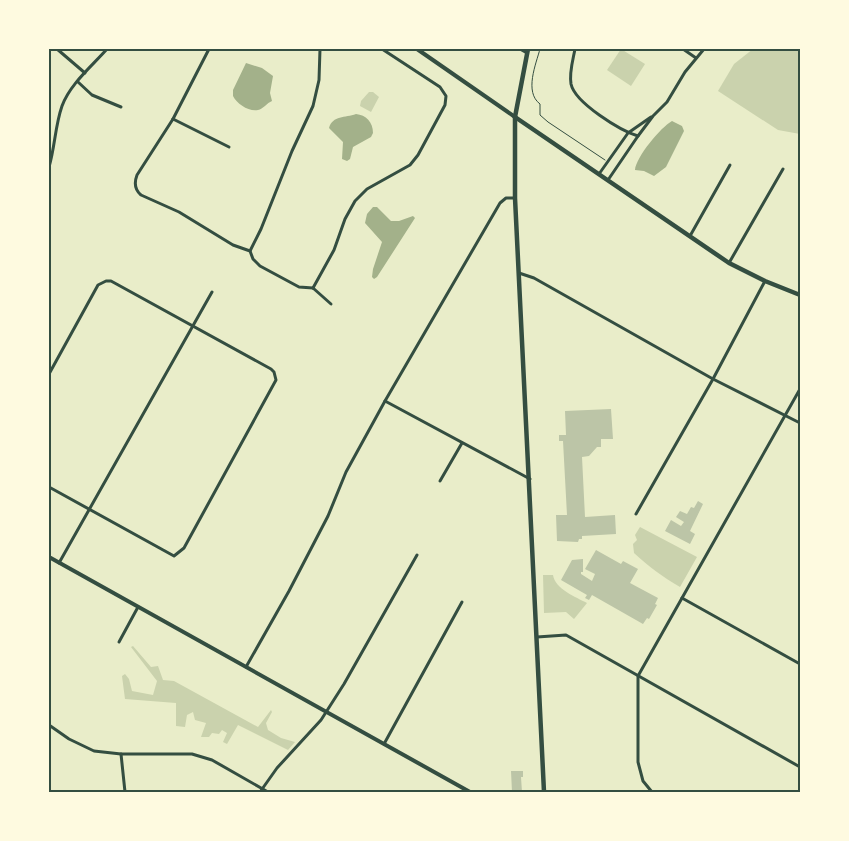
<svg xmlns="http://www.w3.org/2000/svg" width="849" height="841" viewBox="0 0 849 841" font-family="'Space Grotesk',sans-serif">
<rect width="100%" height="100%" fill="#e9edc9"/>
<g fill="#cad2ad">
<path d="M621,49l24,15 -14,22 -24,-16z"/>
<path d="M753,49h47v85l-22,-4 -60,-39 16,-27z"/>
<path d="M369,92h4l6,5 -8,15 -11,-6 1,-5z"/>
<path d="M640,527l57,30 -17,30c-17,-10 -31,-20 -46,-34l-1,-9 4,-4 -2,-5z"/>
<path d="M543,575h10c2,14 23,22 34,28l-13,16 -8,-7 -22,1z"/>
<path d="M133,646l18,21 7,-1 5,14 11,1 84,46 13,-17 1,2 -6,11 2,7 13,8 14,4 -7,8 -50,-25 -11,19 -4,-2 4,-9 -5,-3 -3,4 -7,-1 -3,4h-8l5,-14 -11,-3 -2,-8 -6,3 -2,12 -9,-1v-23l-51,-4 -3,-23 3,-2 4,5 3,12 21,4 4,-14 -26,-34z"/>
</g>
<g fill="#a3b18a">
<path d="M246,63l16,5 11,8 -3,17 2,8c-5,2 -9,8 -14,9 -9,2 -21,-6 -25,-14v-6z"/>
<path d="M356,114c10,1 17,8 17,19l-2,4 -18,10 -3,12 -3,2 -5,-2 1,-17 -14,-14c4,-13 16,-10 27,-14z"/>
<path d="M672,121l10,5 2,5 -18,36 -12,9 -10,-5 -9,-1c1,-13 26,-43 37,-49z"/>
<path d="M373,207h4l14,14h8l14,-5 2,2 -38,59 -3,2 -2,-2 1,-8 9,-27 -17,-19 2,-9z"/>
</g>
<g fill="#bcc5a7">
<path d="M611,409l2,30h-12v8h-4l-8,9 -7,1 3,60 30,-2 1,19 -34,2v3h-3l-1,3 -21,-1 -1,-26h11l-4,-74h-4v-6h7l-1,-24z"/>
<path d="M698,501l5,3 -13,27 5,3 -5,10 -25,-13 6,-11 10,6 3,-4 -8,-5 4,-6 7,3 4,-7 3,1z"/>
<path d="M596,550l25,14 2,-3 15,8 -8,14 28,15 -3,6 2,1 -8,14 -2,-1 -4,6 -51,-29 -3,5 -4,-2 2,-3 -26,-15 11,-20 11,-1v13h-2v2l11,7 3,-7 -10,-5z"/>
<path d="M511,771h12v6h-2l1,15h-10z"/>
</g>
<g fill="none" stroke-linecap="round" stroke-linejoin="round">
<path stroke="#344e41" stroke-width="1" d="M540,49c-4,15 -16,43 0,55v11l8,7 57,38"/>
<g stroke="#344e41" stroke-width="3">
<path d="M57,49l28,24"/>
<path d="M209,49l-36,70 -36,56c-3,8 -2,15 4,20l38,17 54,33 17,6 3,8 7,7 39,21 14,1"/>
<path d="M520,49l7,4"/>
<path d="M575,49c-2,11 -6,23 -4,35 4,19 50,47 67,52"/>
<path d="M683,49l13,9"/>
<path d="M78,82l14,13 29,12"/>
<path d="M173,119l56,28"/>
<path d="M49,167c6,-20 6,-41 13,-61 8,-22 30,-40 45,-57"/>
<path d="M599,174l29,-41 23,-16"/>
<path d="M608,180l30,-44 15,-20 14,-14 18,-30 19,-23"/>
<path d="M690,236l40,-71"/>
<path d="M250,251l11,-22 31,-78 21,-45 6,-26 1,-31"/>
<path d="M729,263l54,-94"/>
<path d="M519,273l15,5 179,101 87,44"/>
<path d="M313,288l21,-38 11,-31 10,-18 12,-12 43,-24 8,-10 27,-50 1,-9 -6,-9 -58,-38"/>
<path d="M313,288l18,16"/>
<path d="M49,374l49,-89 8,-4h5l160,88 3,3 2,8 -92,168 -10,8 -125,-69"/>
<path d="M385,401l145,78"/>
<path d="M440,481l22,-38"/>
<path d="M636,514l77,-135 52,-98"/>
<path d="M59,563l153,-271"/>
<path d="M682,598l118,66"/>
<path d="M537,637l29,-2 234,132"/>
<path d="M119,642l19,-35"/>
<path d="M246,667l43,-76 39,-75 18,-44 39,-71 115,-198 6,-5h9"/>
<path d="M49,725l20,14 25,12 27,3h71l20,6 56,32"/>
<path d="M384,744l78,-142"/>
<path d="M121,754l4,38"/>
<path d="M260,792l17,-24 44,-48 23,-36 73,-129"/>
<path d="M652,792l-9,-11 -5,-19v-86l162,-287"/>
</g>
<g stroke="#344e41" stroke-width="4">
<path d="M417,49l98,68"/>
<path d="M49,557l421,235"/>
</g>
<g stroke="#344e41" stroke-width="4.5">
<path d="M528,49l-13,68v81l29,594"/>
<path d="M515,117l214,146 36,18 35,14"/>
</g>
</g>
<rect width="849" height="841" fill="none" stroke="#fefae0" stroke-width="100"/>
<rect x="50" y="50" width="749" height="741" fill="none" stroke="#344e41" stroke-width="2"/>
</svg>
